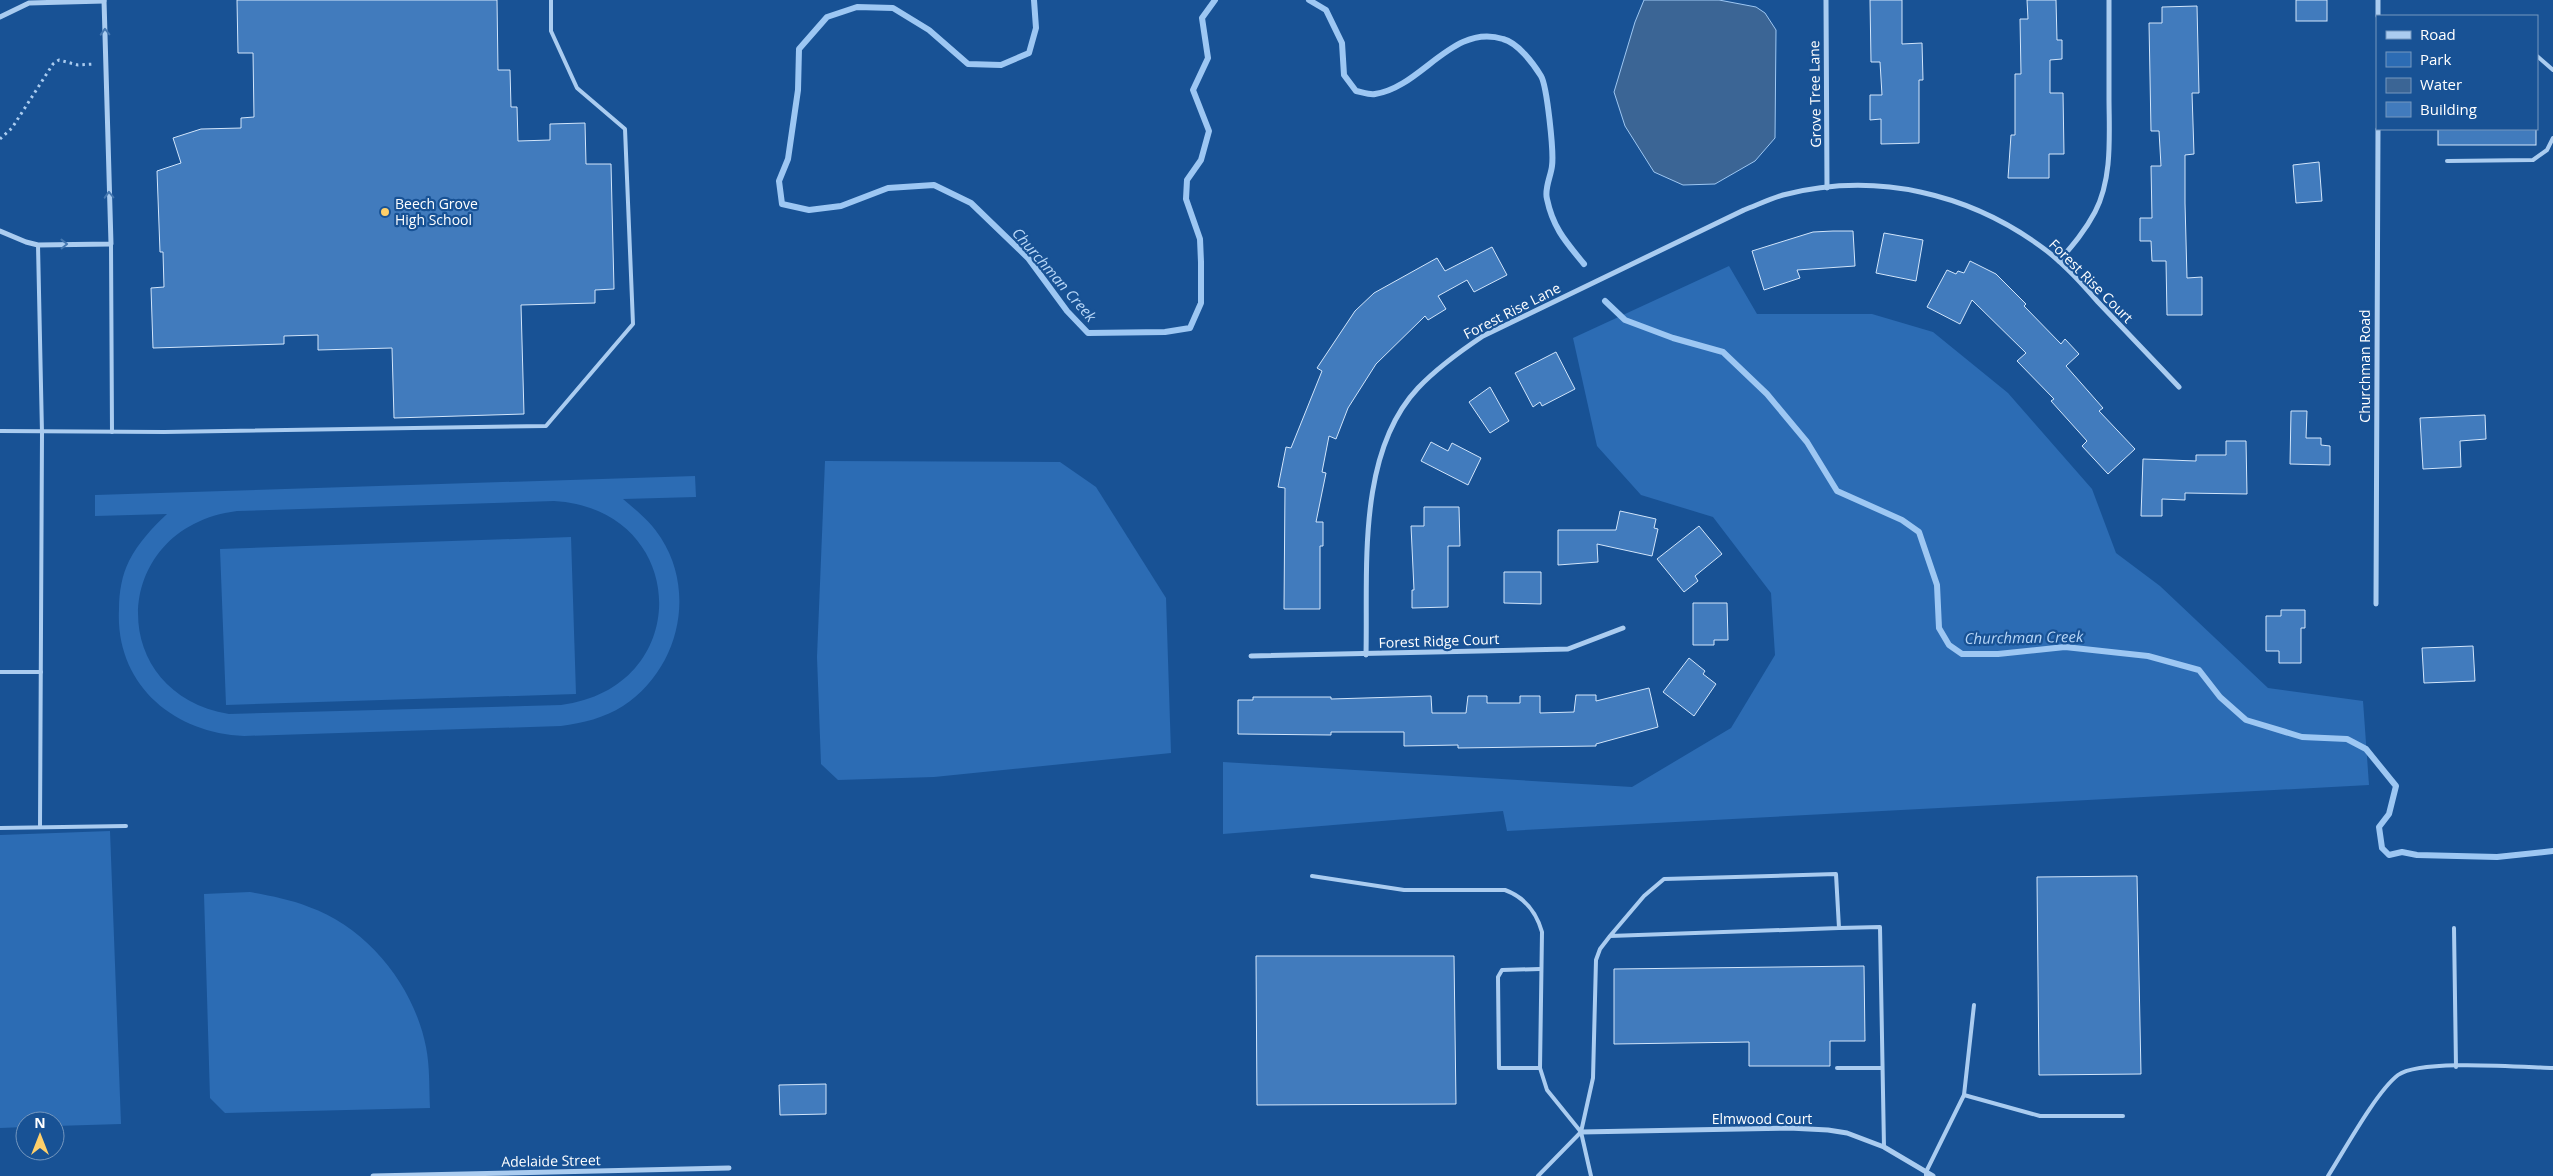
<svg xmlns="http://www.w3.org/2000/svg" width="2553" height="1176" viewBox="0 0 2553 1176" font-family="'Open Sans',sans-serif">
<rect width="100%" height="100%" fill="#185295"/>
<g fill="#2c6cb4" fill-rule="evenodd">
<path d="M1729,266l28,48h115l61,18 75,61 84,96 24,64 44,33 108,102 95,13 6,84 -862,46 -4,-20 -280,23v-72l409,25 99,-59 44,-73 -4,-62 -58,-76 -72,-22 -44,-49 -24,-108z"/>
<path d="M825,461l235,1 36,25 70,111 5,155 -237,24 -96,3 -17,-16 -4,-107z"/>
<path d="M695,476l1,21 -73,2c14,12 28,23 38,39 36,56 17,132 -38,168 -19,12 -40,17 -62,20l-317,10c-71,-3 -129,-52 -125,-127 0,-17 3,-34 10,-48 10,-19 23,-33 38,-47l-72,2v-21zM554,501c136,8 142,187 7,204l-332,9c-125,-21 -120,-187 8,-203z"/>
<path d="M571,537l5,157 -350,11 -6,-156z"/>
<path d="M110,831l11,293 -66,2v-5h-30v6l-25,1v-293z"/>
<path d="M250,892c20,4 39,7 59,15 59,21 105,79 117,140 4,20 3,41 4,61l-205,5 -15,-15 -6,-204z"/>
</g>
<path fill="#3b6595" stroke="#9dc7f3" d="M1644,0h75l37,7 9,6 11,17 -1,108 -20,23 -40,23 -32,1 -29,-13 -29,-46 -11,-34 21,-70z"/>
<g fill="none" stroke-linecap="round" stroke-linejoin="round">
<g stroke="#9dc7f3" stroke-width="6">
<path d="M1034,0l2,28 -7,25 -28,12 -33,-1 -39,-34 -36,-22 -36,-1 -30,10 -28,32 -1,41 -10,69 -9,22 3,23 27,6 32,-4 47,-18 46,-3 37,18 57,55 39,53 21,22 77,-1 25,-4 11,-25v-41l-1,-23 -14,-40 1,-19 14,-20 8,-29 -16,-41 15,-32 -6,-40 13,-18"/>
<path d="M1309,0l17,10 16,33 2,32 12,16c6,1 13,4 19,3 47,-7 77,-71 128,-55 15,4 30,24 38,37 6,10 13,76 11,90 -1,10 -8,23 -5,33 6,29 19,43 37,65"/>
<path d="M1605,301l20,19 48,18 50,14 44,42 40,48 30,49 65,29 17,12 18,53 2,43 10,17 13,9h36l67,-7 83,9 51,14 21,27 26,23 56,17 45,2 19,10 30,37 -7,28 -10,13 3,21 7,7 13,-3 15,3 80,2 56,-6"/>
</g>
</g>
<g fill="#417bbd" stroke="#d1e5fb">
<path d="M237,0h260l1,70h12l1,37h6l1,34 32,-1v-16l35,-1 1,41h25l3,125 -19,1v13l-74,2 3,109 -130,4 -2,-70 -74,2v-15l-34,1v8l-131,4 -2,-60 13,-1 -1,-35h-3l-3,-81 24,-8 -8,-25 28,-9 40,-1v-10l13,-1 -1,-64h-15z"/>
<path d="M1870,0h32v44l20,-1 1,37h-4v63l-38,1v-25l-11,1v-25h12l-2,-33h-9z"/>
<path d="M2027,0h29l1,40h5v19l-12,1v33h13l1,61h-15v24h-41l3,-43h4v-61h6l-1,-55h8z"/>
<rect x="2296" y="0" width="31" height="21"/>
<path d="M2197,6l2,87h-7l2,61 -9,1v48l2,75 15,-1v38h-35l-1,-54h-14l-1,-20h-11v-23h12l-1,-52h10l-2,-35h-8l-2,-108h13v-16z"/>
<rect x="2438" y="129" width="98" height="16"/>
<path d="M2319,162l3,39 -26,2 -3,-38z"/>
<path d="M1833,231h20l2,35 -58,4 3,8 -36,12 -12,-39 61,-19z"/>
<path d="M1884,233l39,7 -7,41 -40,-8z"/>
<path d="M1492,247l15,28 -33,17 -7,-12 -29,16 8,13 -18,11 -3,-4 -49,48 -28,44 -12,31 -7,-3 -7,36 4,1 -10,49h7v24h-3v63h-36l1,-121 -7,-1 8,-40 5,1 31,-77 -5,-3 38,-57 19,-18 63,-35 8,13z"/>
<path d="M1970,261l26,13 30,30 -2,2 37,38 4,-5 14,15 -13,12 37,42 -4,3 36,38 -27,25 -26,-28 5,-5 -36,-40 3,-2 -37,-38 9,-8 -54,-53 -12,24 -33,-17 20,-37 9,4 2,-3 6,2z"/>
<path d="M1556,352l19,37 -33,17 -2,-4 -7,5 -18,-34z"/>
<path d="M1490,387l19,34 -19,12 -21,-31z"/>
<path d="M2291,411h16l-1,27h15v7l9,1v19l-40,-1z"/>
<path d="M2485,415l1,24 -26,2 1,26 -38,2 -3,-51z"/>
<path d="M2226,441h20l1,53 -62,-1v7l-23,-1v17h-21l2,-57 53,2v-6h30z"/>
<path d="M1431,442l17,9 4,-8 29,15 -13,27 -47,-24z"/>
<path d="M1424,507h35l1,39h-12v61l-36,1v-18h2l-3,-64h13z"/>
<path d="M1620,511l36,8 -2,9 4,1 -6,27 -55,-12 1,18 -40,3v-35h58z"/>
<path d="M1699,526l23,28 -27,22 3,5 -14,11 -27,-33z"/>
<path d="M1504,572h37v32l-37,-1z"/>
<path d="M1693,603h34l1,37h-14v5h-21z"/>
<path d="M2281,610h24v18h-4v35h-22v-12h-13v-35h15z"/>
<path d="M2473,646l2,35 -51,2 -2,-35z"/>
<path d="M1689,658l16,13 -2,3 13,10 -22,32 -31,-24z"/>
<path d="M1649,688l9,39 -62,17v2l-138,2v-3l-54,1v-14h-73v3l-93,-1v-34h15v-3h78v2l100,-3 1,17h34l2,-17h19v7h33v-7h20v17l34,-1 2,-17h20v6z"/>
<path d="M2137,876l4,198 -102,1 -2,-198z"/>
<path d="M1256,956h198l2,148 -199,1z"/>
<path d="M1864,966l1,75h-35v25h-81v-24l-135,2v-75z"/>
<path d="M826,1084v30l-46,1 -1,-30z"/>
</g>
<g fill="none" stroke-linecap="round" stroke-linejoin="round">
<path stroke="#aaccf0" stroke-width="3" stroke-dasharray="2.5 4" stroke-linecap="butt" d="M0,139l12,-11 41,-64 6,-4 19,5 16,-1"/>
<g stroke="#aaccf0" stroke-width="4">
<path d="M2537,56l16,14"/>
<path d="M2447,161l86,-1 14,-10 6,-12"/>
<path d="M111,244l1,188"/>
<path d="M38,245l4,188 -2,394"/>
<path d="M0,431l164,1 382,-6 87,-102 -8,-195 -48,-41 -26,-57v-31"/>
<path d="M0,672h41"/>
<path d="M0,828l126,-2"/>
<path d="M1312,876l92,14h101c19,7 31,21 37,42l-2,136 7,22 34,42"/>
<path d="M1839,928l41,-1 4,220"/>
<path d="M2454,928l2,139"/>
<path d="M1540,969l-38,1 -4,7 1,91h41"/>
<path d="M1837,1068h45"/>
<path d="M1964,1095l76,21h83"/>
<path d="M1538,1176l43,-44"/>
<path d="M1591,1176l-10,-44 12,-54 3,-118 4,-11 10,-13 229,-8 -3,-54 -172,5 -20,17 -34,40"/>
<path d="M1926,1176v-4l38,-77 10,-90"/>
<path d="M2328,1176c16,-25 48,-84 70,-101 22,-16 123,-8 155,-7"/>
</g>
<g stroke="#aaccf0" stroke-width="5">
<path d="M1826,0l1,188"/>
<path d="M2378,16v-16"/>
<path d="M0,17l29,-14 75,-2"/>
<path d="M0,231l26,11 12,3 73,-1 -7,-244"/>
<path d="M2059,261c14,-16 26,-30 36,-49 18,-35 14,-78 14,-116 0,-32 0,-64 0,-96"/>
<path d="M2376,604l2,-475"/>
<path d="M1366,655c2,-84 -10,-201 52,-267 20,-21 41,-36 65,-52l261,-126c13,-5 26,-11 39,-15 93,-24 188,-2 264,56 19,15 35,33 51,51 27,28 54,57 81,85"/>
<path d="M1251,656l317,-7 55,-21"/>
<path d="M1581,1132l208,-4 39,2 19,3 37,14 49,29"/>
<path d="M373,1176l356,-8"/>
</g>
</g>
<defs><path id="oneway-chevron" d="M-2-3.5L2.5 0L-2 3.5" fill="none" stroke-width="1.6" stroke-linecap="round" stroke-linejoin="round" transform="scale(1.25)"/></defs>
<g stroke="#4477b0">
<use href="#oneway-chevron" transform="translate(105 32) rotate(-92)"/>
<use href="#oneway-chevron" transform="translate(109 195) rotate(-92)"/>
<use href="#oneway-chevron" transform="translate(64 244) rotate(-1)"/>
</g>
<circle fill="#ffd06a" stroke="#185295" stroke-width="2" cx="385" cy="212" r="5"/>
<g text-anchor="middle" stroke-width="4.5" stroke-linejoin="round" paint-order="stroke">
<g font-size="14" fill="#fff" stroke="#185295">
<text transform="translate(1815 94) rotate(-91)" y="5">Grove Tree Lane</text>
<text transform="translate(2091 281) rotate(45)" y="5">Forest Rise Court</text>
<text transform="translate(1512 311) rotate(-27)" y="5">Forest Rise Lane</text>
<text transform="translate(2365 366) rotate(-90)" y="5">Churchman Road</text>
<text transform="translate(1439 641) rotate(-2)" y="5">Forest Ridge Court</text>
<text x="1762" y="1124">Elmwood Court</text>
<text transform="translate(551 1161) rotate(-1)" y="5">Adelaide Street</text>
</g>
<g font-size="14" fill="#fff" stroke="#185295" text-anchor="start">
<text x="395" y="209">Beech Grove<tspan x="395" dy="16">High School</tspan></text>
</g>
<g font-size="15" font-style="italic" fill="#b7d6f7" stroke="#185295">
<text transform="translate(1054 275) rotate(49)" y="5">Churchman Creek</text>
<text transform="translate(2024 638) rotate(-1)" y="5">Churchman Creek</text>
</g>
</g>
<rect x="2376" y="15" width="162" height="115" fill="#185295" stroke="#7497bf"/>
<rect x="2386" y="31" width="25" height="8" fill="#aaccf0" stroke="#7497bf"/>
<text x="2420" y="40" font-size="15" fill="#ffffff">Road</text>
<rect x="2386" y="52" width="25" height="15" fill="#2c6cb4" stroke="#7497bf"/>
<text x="2420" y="65" font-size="15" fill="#ffffff">Park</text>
<rect x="2386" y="78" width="25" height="15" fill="#3b6595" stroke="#7497bf"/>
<text x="2420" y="90" font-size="15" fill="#ffffff">Water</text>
<rect x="2386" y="102" width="25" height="15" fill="#417bbd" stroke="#7497bf"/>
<text x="2420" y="115" font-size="15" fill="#ffffff">Building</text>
<g transform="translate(40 1136)"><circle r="24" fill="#185295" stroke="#7497bf"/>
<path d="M0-4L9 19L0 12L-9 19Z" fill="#ffd06a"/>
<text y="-8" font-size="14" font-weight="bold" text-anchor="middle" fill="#ffffff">N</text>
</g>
</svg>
